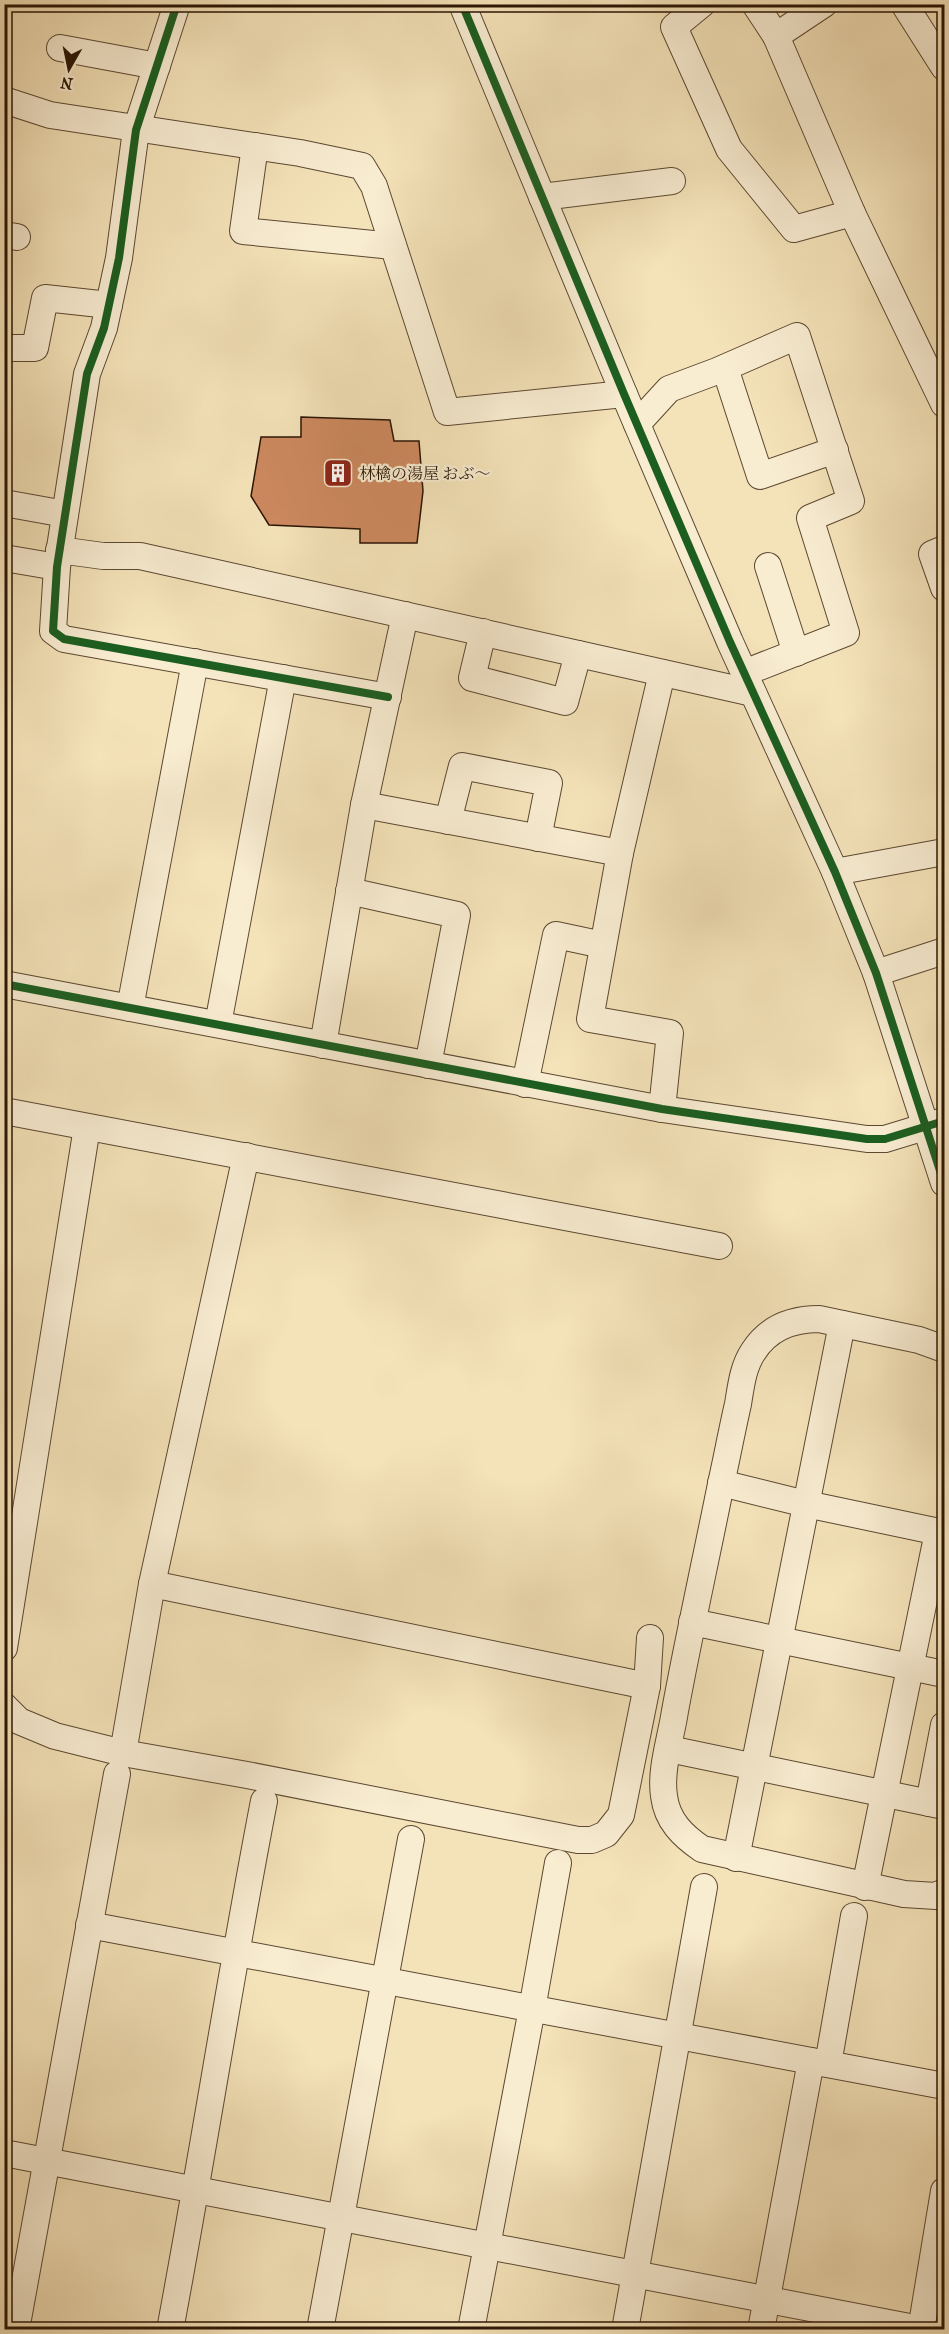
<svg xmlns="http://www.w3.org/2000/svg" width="949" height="2334" viewBox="0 0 949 2334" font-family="'IM FELL French Canon','Noto Serif JP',serif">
<rect width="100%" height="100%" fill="#f4e2b8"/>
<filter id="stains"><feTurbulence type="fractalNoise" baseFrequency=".00333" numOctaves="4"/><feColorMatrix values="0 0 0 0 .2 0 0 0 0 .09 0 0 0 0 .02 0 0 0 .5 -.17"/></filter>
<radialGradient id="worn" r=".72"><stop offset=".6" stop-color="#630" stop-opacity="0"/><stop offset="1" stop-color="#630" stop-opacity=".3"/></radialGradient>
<path fill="#cd895f" stroke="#2a1504" stroke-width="1.5" d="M301,417l89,3 4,21h25l4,50 -6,52h-57v-14l-91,-4 -18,-29 10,-59h40z"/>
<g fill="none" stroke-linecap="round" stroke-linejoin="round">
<g stroke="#5c4831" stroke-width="28">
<g id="minor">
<path d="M177,4l-41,126 -17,128 -15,70 -17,46 -30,193 -4,64 11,8 324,58"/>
<path d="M462,4l162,390 106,248 105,230 41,101 68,210"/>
<path d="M702,4l-28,23 55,122 65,80 58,-16"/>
<path d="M755,4l21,32 48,-32"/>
<path d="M904,4l40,63"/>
<path d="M776,36l76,177 92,191"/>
<path d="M60,48l97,18"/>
<path d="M4,100l46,15 250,38 62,13 12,20 73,226 177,-18"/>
<path d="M255,146l-12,85 150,15"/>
<path d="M542,197l130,-16"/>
<path d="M4,235l13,2"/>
<path d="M4,348h31l10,-50 64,7"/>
<path d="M725,368l35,108 75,-26"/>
<path d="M637,424l32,-35 48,-18 80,-35 54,165 -41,17 36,115 -102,40"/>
<path d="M4,503l61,11"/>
<path d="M944,549l-12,5 12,34"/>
<path d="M59,550l44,6h37l613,137"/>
<path d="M4,558l53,9"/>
<path d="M768,566l28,87"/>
<path d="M483,632l-11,46 93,24 13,-48"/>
<path d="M364,805l256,48"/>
<path d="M448,821l14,-55 87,17 -11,55"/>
<path d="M835,872l109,-20"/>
<path d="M349,891l108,24 -29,150"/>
<path d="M876,973l68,-22"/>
<path d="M4,984l658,125 205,30h18l59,-18"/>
<path d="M130,1008l65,-346"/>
<path d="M218,1024l65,-346"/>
<path d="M323,1045l41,-240 41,-190"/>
<path d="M525,1084l31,-149 47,10"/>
<path d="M662,1109l8,-76 -80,-14 30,-166 42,-180"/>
<path d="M4,1111l715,135"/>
<path d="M944,1349l-25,-9 -100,-21c-27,0 -51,9 -66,33 -10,15 -12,34 -15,52 -6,26 -11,53 -17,80 -15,75 -32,151 -46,227 -4,27 -15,58 -11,85 3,25 19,40 38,53l202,45 32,2 8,-4"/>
<path d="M721,1483l85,21 138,29"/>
<path d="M152,1584l495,102"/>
<path d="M692,1622l252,52"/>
<path d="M4,1648l83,-521"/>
<path d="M4,1706l15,15 36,15 68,17 124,22 331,65h14l14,-6 15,-19 26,-129 3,-48"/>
<path d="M669,1749l275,57"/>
<path d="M123,1753l29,-169 94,-428"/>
<path d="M929,1803l15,-78"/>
<path d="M736,1858l106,-534"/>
<path d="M865,1887l73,-355"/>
<path d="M89,1925l855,161"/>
<path d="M828,2064l26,-148"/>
<path d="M4,2153l921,177"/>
<path d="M16,2330l101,-556"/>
<path d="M170,2330c33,-176 60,-353 94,-529"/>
<path d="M320,2330l91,-491"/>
<path d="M471,2330l61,-321 26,-146"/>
<path d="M625,2330l79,-443"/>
<path d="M761,2330l50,-269"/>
<path d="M921,2330l23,-139"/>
</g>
</g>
<use href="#minor" stroke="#f8ecd1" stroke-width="26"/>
<g stroke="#f8ecd1" stroke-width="11">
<g id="cycleway">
<path d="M177,4l-41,126 -17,128 -15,70 -17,46 -30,193 -4,64 11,8 324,58"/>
<path d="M462,4l162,390 106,248 105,230 41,101 68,210"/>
<path d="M4,984l658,125 205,30h18l59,-18"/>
</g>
</g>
<use href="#cycleway" stroke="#1b5e20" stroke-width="8"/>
</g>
<defs>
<g id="building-square" transform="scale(1.5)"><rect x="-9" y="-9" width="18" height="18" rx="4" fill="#8f2418" stroke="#f8ecd1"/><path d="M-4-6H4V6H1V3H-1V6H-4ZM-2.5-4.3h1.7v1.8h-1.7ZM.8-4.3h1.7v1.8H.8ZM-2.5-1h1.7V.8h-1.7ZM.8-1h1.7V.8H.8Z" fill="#fff"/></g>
</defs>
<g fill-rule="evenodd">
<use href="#building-square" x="338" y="473"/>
</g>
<g text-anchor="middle" stroke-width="4.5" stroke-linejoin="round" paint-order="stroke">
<g font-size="16" fill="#2a1504" stroke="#f8ecd1" text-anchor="start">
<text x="359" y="479">林檎の湯屋 おぶ～</text>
</g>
</g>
<rect width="949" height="2334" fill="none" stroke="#f4e2b8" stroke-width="24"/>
<rect x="6" y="6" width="937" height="2322" fill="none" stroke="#2a1504" stroke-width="3"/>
<rect x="12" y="12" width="925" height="2310" fill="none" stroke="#2a1504" stroke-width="1.5"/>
<g transform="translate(69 69) rotate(189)" stroke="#f8ecd1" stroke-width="4.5" paint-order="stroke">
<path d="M0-4.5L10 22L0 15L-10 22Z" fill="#2a1504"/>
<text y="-9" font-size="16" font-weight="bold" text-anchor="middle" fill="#2a1504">N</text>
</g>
<rect width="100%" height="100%" filter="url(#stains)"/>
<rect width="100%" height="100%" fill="url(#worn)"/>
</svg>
